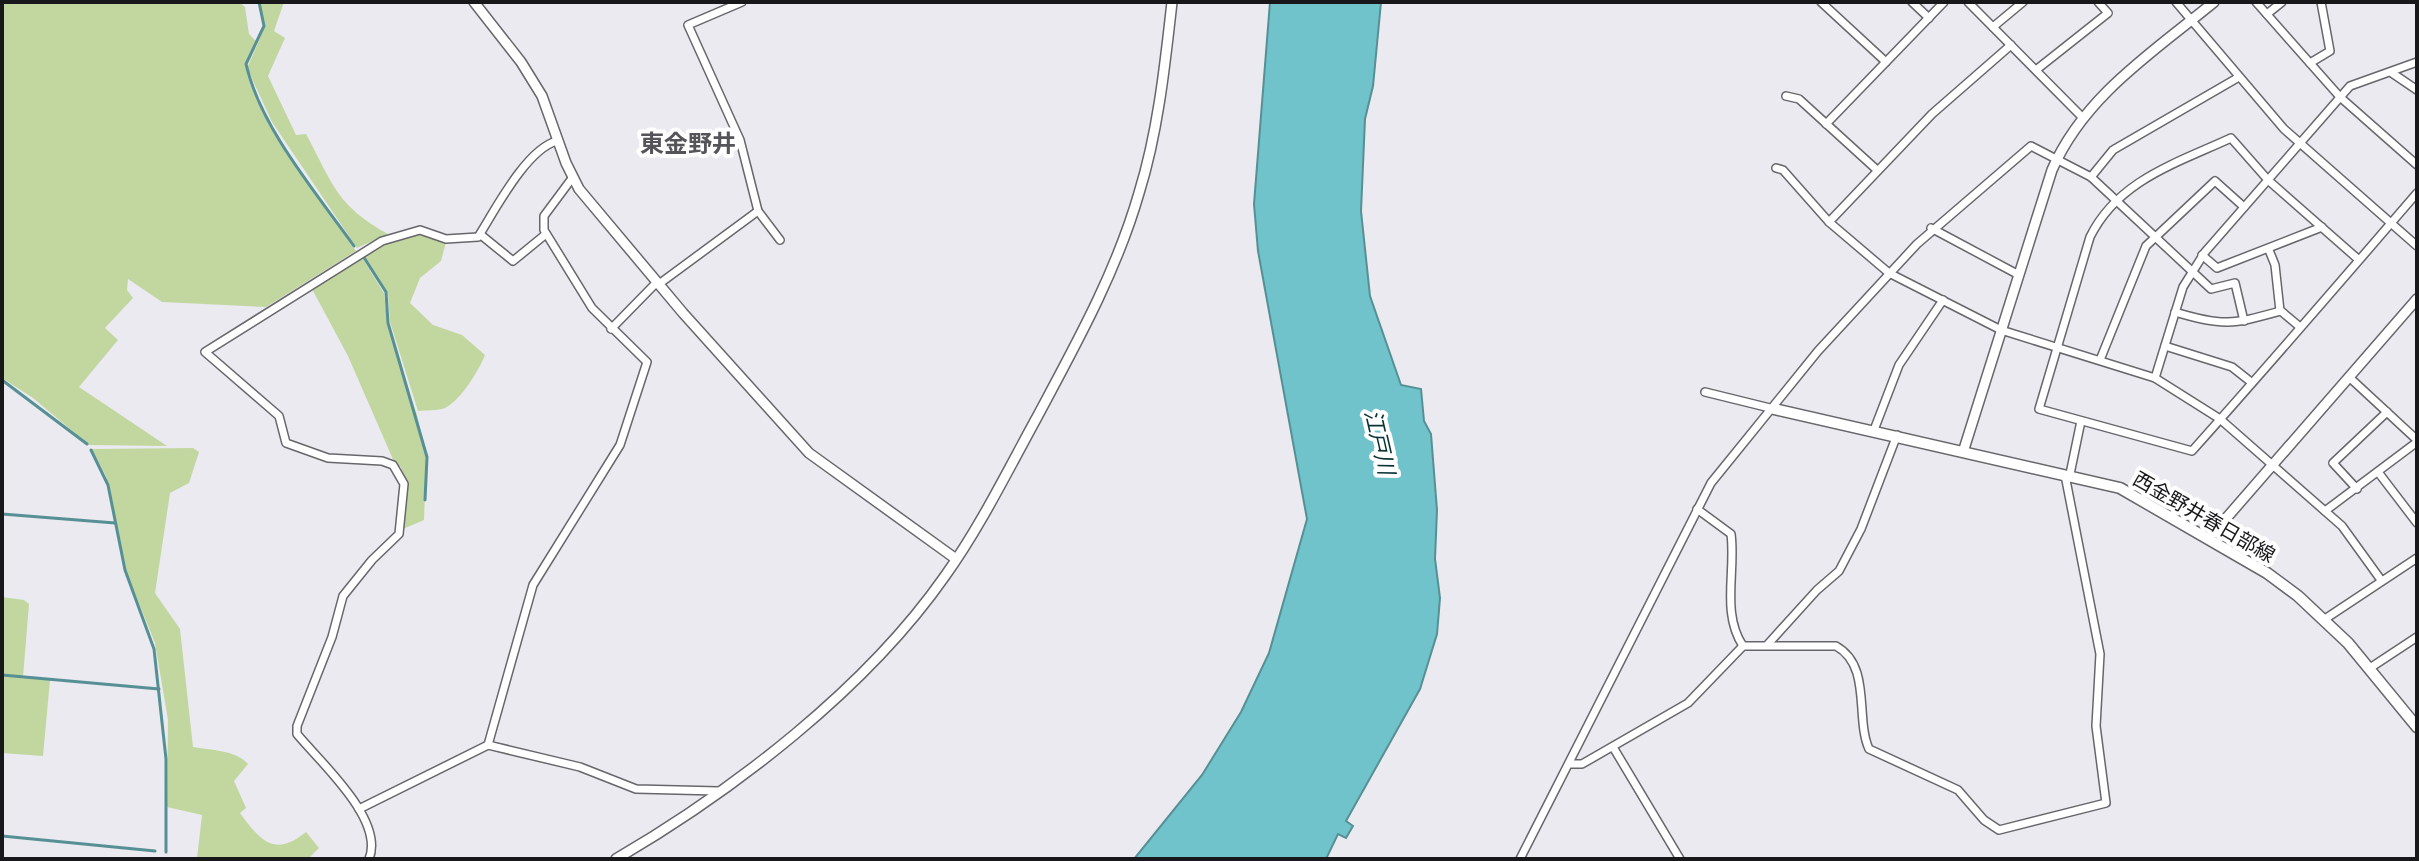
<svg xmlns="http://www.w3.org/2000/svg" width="2419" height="861" viewBox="0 0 2419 861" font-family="Roboto,'Noto Sans JP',sans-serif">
<rect width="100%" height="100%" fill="#eaeaf0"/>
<g fill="#c2d7a0">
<path d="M2,2h237l6,5 4,27 7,7 -11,22c7,55 79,140 111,188l-90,56 -104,-5 -34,-23 -1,11 6,8 -28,30 13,12 -39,47 88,59 -78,-1 -56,-47 -31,-20z"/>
<path d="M260,2h24l-10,29 11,7 -17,38 28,59 10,-1c27,50 30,71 82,100l-31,14 -85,-126 -25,-54 18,-41z"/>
<path d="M419,233l27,9 -5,19 -21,17 -10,25 23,22 29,10 23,20c-6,15 -24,45 -40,53 -7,3 -19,2 -27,3l-28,-89 -2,-28 -25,-40 24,-13z"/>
<path d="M361,256l23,37 4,35 29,87 9,41 -2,64 -21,9 2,-38 -4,-24 -6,-3 -47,-108 -36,-67z"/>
<path d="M193,448l6,4 -10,31 -19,10 -15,100 25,36 13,118c17,3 43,3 55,17l-14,17 12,27 -6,5c21,29 35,44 66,19l13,16 -11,11h-111l5,-44 -35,-8 1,-87 -13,-77 -28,-69 -21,-98 -14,-27z"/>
<path d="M2,597l22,3 5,4 -6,73 27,3 -7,76 -41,-3z"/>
</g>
<path fill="#70c3ca" stroke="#569095" stroke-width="2" d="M1270,2h111l-8,84 -8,33 -4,92 9,85 31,89 20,4 3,32 7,13 6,76 -2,49 5,39 -3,36 -17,55 -74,132 7,5 -7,12 -8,-4 -12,25h-192l68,-84 39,-63 28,-59 38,-134 -49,-268 -4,-47z"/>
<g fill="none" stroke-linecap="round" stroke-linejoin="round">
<g stroke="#569095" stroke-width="3">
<path d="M259,2l5,24 -18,38c14,63 71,130 108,182"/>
<path d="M363,256l23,36 2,31 39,134 -2,43"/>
<path d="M2,380l85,64"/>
<path d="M91,450l17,35 17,85 29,79 12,110v93"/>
<path d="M2,514l113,9"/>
<path d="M2,675l157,14"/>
<path d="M2,836l153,15"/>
</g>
<g stroke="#67666b" stroke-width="10">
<g id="minor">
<path d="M742,2l-54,23 52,115 18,71 22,29"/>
<path d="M1821,2l65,60"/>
<path d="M1912,2l17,16"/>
<path d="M1968,2l114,115"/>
<path d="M2176,2l108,127 133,117"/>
<path d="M2256,2l84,95 77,68"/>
<path d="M2267,14l15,-12"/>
<path d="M1993,27l30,-25"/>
<path d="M2310,63l20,-12 -9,-49"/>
<path d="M2036,70l72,-57 -10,-11"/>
<path d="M2392,73l25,17"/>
<path d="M1786,96l13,3 78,71"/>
<path d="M1826,124l118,-122"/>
<path d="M1776,168l7,2 46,52 60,51 112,57 154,48 65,41 122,107 39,54"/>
<path d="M2091,177l22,-27 126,-73"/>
<path d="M1829,222l103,-108 79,-69"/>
<path d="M1931,228l88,47"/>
<path d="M481,235l32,26 33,-27"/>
<path d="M2269,250l6,15 5,46"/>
<path d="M2202,255l15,13 105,-41"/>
<path d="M2359,260l-91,-80 -37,-42c-54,25 -113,42 -141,99l-51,172 153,42c76,-85 151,-172 225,-258"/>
<path d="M659,284l99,-73"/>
<path d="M2175,312c49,15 58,12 106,-1l19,16"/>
<path d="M611,329l46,-47"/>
<path d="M2165,346l67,21 19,15"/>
<path d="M2100,360l46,-114 69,-65 29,26"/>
<path d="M2349,377l68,63"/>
<path d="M2155,378l28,-91 22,-35 145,-166 67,-24"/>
<path d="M1705,392l69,17"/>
<path d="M1874,430l25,-65 44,-65"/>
<path d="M2378,472l39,51"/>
<path d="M2070,474l11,-53"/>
<path d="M2357,489l-24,-26 54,-51"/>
<path d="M1697,509l34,25c5,37 -10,79 12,112"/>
<path d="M2325,511l92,-69"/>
<path d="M2325,619l92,-61"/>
<path d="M1768,644l49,-54 22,-19 22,-42 36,-94"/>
<path d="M2370,668l47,-31"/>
<path d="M488,745l45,-160 87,-140 27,-83 -55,-54 -48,-78v-14l29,-39"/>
<path d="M1613,747l67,112"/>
<path d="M1569,764h13l106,-61 55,-57h93c36,20 19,72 33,103l89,41 26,30 15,10 107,-27 -10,-77 4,-72 -35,-179"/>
<path d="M359,809l129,-64 92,22 56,22 82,2"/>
<path d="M369,859c16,-39 -48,-96 -72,-125v-8l35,-89 11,-41 29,-36 27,-26 5,-50 -11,-19 -11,-4 -54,-3 -42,-15 -7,-27 -74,-64 177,-111 38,-11 26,9 32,-2c16,-25 48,-88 79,-96"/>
<path d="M1520,859l191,-376 107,-132 99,-107 114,-98 60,31 120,112 24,-6 9,38"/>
</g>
</g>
<g stroke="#67666b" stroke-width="12">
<g id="tertiary">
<path d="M474,2l47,60 21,34 24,67 13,26 104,124 126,140 147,106"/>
<path d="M1964,449l88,-279c32,-74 101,-118 162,-168"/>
<path d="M2209,538l208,-239"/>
<path d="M616,859c118,-69 250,-170 329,-283 35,-49 62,-104 91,-157 39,-73 80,-146 103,-226 19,-61 26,-128 33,-191"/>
</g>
</g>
<g stroke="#67666b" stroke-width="13">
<path id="secondary" d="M1774,409l346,79 147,85 31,23 50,47 69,84"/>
</g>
<use href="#minor" stroke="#fff" stroke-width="7"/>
<use href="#tertiary" stroke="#fff" stroke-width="9"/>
<use href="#secondary" stroke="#fff" stroke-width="10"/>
</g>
<g text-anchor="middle" stroke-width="8" stroke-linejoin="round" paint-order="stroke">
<g font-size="20" fill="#18181a" stroke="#fff">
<text transform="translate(2204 517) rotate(30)" y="7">西金野井春日部線</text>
</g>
<g font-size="22" font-style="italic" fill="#083235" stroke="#fff">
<text transform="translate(1380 442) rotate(77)" y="8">江戸川</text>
</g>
<g font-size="24" font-weight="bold" fill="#545459" stroke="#fff">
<text x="688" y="152">東金野井</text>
</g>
</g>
<rect width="2419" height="861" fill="none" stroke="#18181a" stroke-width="8"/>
</svg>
